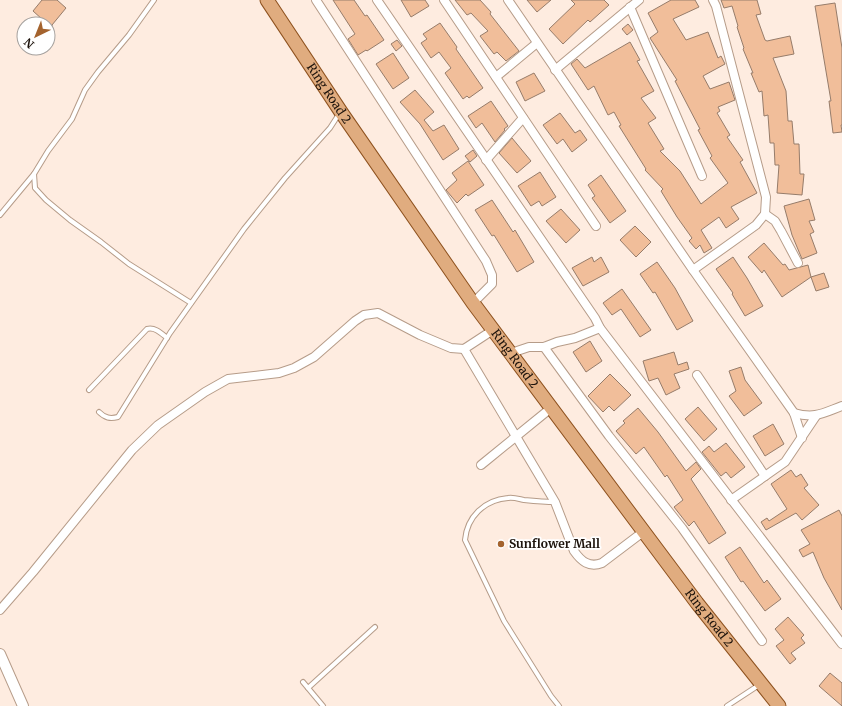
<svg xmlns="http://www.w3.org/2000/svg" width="842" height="706" viewBox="0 0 842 706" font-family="Merriweather,serif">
<rect width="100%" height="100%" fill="#feece0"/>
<g fill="#f1be9a" stroke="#967c6a">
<path d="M42,0h15l9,8 -14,17v3l-19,-17z"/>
<path d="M333,0h21l11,16 2,-1 17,25 -17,11 -1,-1 -8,5 -10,-16 7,-5z"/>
<path d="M401,0h24l4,6 -18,11z"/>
<path d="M455,0h25l11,12 -1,2 29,37 -13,10 -9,-9 -3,2 -14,-18 8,-5 -17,-18 -4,2z"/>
<path d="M527,0h24l-14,12z"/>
<path d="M571,0h33l5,5 -19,17 -2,-2 -25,24 -14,-15 26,-25z"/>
<path d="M671,0h24l4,7 -26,12 13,21 22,-8 10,26 3,-2 4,8 -22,12 7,13 19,-7 6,18 -17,7 2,4 -3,2 13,22 -3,2 16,23 -3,2 17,31 -26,14 8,12 -13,9 -7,-11 -18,13 11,18 -8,5 -4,-8 -4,4 -7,-8 3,-3 -15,-21 -16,-26 2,-2 -18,-19 1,-1 -27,-43 2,-1 -7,-13 -6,3 -14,-29 -6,4 -17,-26 6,-5 8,9 45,-26 10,18 -3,1 17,30 -13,7 15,20 -8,5 16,26 -4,2 20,20 21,33 27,-21 -18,-25 2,-2 -14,-26 2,-1 -25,-48 2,-1 -27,-42 8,-6 -10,-19z"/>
<path d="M721,0h36l4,14 -5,1 9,25 2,1 23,-5 4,18 -21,4 13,33 2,30h4l2,23h5l1,30h4l-2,21 -25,-2 2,-28h-4l-1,-22h-4l-2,-28 -4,1 -2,-25 -3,1 -8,-19h2l-10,-24 1,-1 -7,-21 1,-1 -6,-20 -8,2z"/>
<path d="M835,3l7,45v77h-1l1,7 -9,1 -4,-32h2l-16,-95z"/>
<path d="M440,23l17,24 -1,2 27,39 -14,10 -2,-2 -4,3 -18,-26 6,-5 -12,-16 -8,6 -10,-15 6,-4 -4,-5z"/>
<path d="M628,24l5,6 -6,5 -5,-6z"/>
<path d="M397,40l5,6 -6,5 -5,-7z"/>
<path d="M393,53l16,25 -16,11 -17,-25z"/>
<path d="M534,73l11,18 -20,10 -9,-19z"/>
<path d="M415,90l19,22 -10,8 9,11 11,-6 15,24 -16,11 -23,-36 -20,-22z"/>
<path d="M491,101l17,25 -4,3 1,1 -10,12 -13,-19 -6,5 -8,-12z"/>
<path d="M560,113l15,20 5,-3 7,10 -15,12 -9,-13 -6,5 -14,-19z"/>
<path d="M512,138l19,23 -14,12 -18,-20z"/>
<path d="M473,150l4,6 -7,6 -5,-6z"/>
<path d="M468,161l16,24 -16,11 -2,-2 -9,9 -11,-13 11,-10 -5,-7z"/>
<path d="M540,172l16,25 -14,9 -3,-5 -8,5 -13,-20z"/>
<path d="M601,175l25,36 -16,12 -18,-25 3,-2 -7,-11z"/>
<path d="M809,199l6,21 -6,1 5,11 -4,2 7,19 -15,6 -10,-24 -8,-29z"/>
<path d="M492,200l21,32 2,-2 19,32 -17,10 -23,-37 -2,1 -17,-26z"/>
<path d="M561,209l19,21 -14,13 -20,-22z"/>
<path d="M635,226l16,16 -15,15 -16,-17z"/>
<path d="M764,243l19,22 2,-1 4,6 19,-5 3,12 13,-4 5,14 -13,4 -5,-14 -29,20 -18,-27 -2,3 -14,-16z"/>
<path d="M592,257l2,5 7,-5 8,15 -26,14 -11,-18z"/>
<path d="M733,257l14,21 16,28 -18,10 -13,-22 1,-1 -17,-24z"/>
<path d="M657,262l18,26 18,33 -16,9 -22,-38 -2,1 -13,-19z"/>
<path d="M622,289l29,41 -11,7 -19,-28 -9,6 -9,-12z"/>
<path d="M590,341l12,20 -16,11 -13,-20z"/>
<path d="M674,352l4,13 9,-3 2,7 -15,5 6,14 -14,7 -8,-17 -9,3 -6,-20z"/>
<path d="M741,367l4,13 17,23 -18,13 -15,-20 7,-5 -7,-20z"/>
<path d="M610,374l21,21 -17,16 -5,-5 -6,6 -15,-16z"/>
<path d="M698,407l19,22 -13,12 -19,-22z"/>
<path d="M638,408l20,24 28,39 10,-9 5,7 -10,10 35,54 -17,11 -15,-23 -5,5 -15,-19 9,-7 -16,-25 -2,2 -21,-30 -8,7 -20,-23 9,-8 -2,-2z"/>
<path d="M773,424l11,20 -19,12 -12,-20z"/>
<path d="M726,443l19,24 -14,11 -5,-6 -5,4 -19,-24 7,-6 5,6z"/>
<path d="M791,470l5,7 5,-3 7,11 -4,3 15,17 -17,15 -6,-7 -30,17 -5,-8 6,-4 2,3 18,-12 -16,-25z"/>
<path d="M839,510l3,6v94l-18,-32 -11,-26 -10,5 -4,-7 11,-6 -9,-14z"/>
<path d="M740,547l24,36 3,-3 14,19 -16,12 -22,-30 -2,1 -16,-25z"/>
<path d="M788,617l16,18 -3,3 4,5 -14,10 5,6 -6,5 -14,-18 8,-6 -9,-11z"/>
<path d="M830,673l12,10v23l-23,-20z"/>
</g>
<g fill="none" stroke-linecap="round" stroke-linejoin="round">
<g stroke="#b69c89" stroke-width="6">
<g id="service">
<path d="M154,0l-25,35 -31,37 -13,18 -13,29 -24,32 -14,23 1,14 11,12 24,20 31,22 28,22 62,39"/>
<path d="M0,215l34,-41"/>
<path d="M89,390l58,-61c8,-2 14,4 20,9"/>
<path d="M99,412c6,6 11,7 19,5l52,-84 74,-104 41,-51 45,-50 9,-14"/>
<path d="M555,502c-11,0 -21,-1 -31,-2 -5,-1 -11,-3 -16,-2 -24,2 -41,19 -43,42l39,81 47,75 8,10"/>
<path d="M303,682l20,24"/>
<path d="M308,688l67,-61"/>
<path d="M727,706l32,-21"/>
</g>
</g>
<g stroke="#b69c89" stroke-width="10">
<g id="minor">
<path d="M316,0l170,261 6,14v9l-19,19"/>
<path d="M377,0l218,318 5,10 242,316"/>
<path d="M444,0l152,226"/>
<path d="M508,0l185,270 101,143 8,25"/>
<path d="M630,7l72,169"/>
<path d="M555,70l84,-70"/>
<path d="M496,77l41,-34"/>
<path d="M486,160l37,-42"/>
<path d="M765,214l10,7 6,10 17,32"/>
<path d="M693,270l63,-45 9,-11 1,-17 -50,-191 -3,-6"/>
<path d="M544,347l65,89 73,92 80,113"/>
<path d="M464,349l91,153 19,49c7,10 15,17 28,12l41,-31"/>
<path d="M511,353l18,-6h15l13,-5 18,-4 25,-10"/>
<path d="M697,375l68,101"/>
<path d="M794,413c21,6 29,0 48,-7"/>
<path d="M481,465l70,-57"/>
<path d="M731,500l54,-38 31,-46"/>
<path d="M0,610l33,-38 99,-122 26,-25 47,-33 23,-13 51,-6 15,-5 20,-11 41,-36 9,-6 14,-2 42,22 31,13 13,1 29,-19"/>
</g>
</g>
<g stroke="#b69c89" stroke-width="12">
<path id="tertiary" d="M0,654l23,52"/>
</g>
<g stroke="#8e521f" stroke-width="15">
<g id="primary">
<path id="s1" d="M267,0l74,112 132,191 224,300 82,103"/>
</g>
</g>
<use href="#service" stroke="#fff" stroke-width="4"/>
<use href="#minor" stroke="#fff" stroke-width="8"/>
<use href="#tertiary" stroke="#fff" stroke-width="10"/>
<use href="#primary" stroke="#e0ac7f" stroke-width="13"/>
</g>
<circle fill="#a4632e" stroke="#fff" stroke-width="1.5" cx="501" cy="544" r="4"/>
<g text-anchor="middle" stroke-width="3.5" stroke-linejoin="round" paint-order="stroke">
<g font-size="12" fill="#1d130c" stroke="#fff">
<text dy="4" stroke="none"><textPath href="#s1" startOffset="112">Ring Road 2</textPath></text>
<text dy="4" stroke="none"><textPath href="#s1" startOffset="436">Ring Road 2</textPath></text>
<text dy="4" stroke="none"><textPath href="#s1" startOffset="760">Ring Road 2</textPath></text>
</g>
<g font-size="12" font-weight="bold" fill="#1d130c" stroke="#fff" text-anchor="start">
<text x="509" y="548">Sunflower Mall</text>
</g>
</g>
<g transform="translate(36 36) rotate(223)"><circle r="19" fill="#ffffff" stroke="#a5a19e"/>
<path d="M0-3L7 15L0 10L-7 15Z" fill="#a4632e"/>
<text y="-6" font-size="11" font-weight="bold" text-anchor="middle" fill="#1d130c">N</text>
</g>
</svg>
